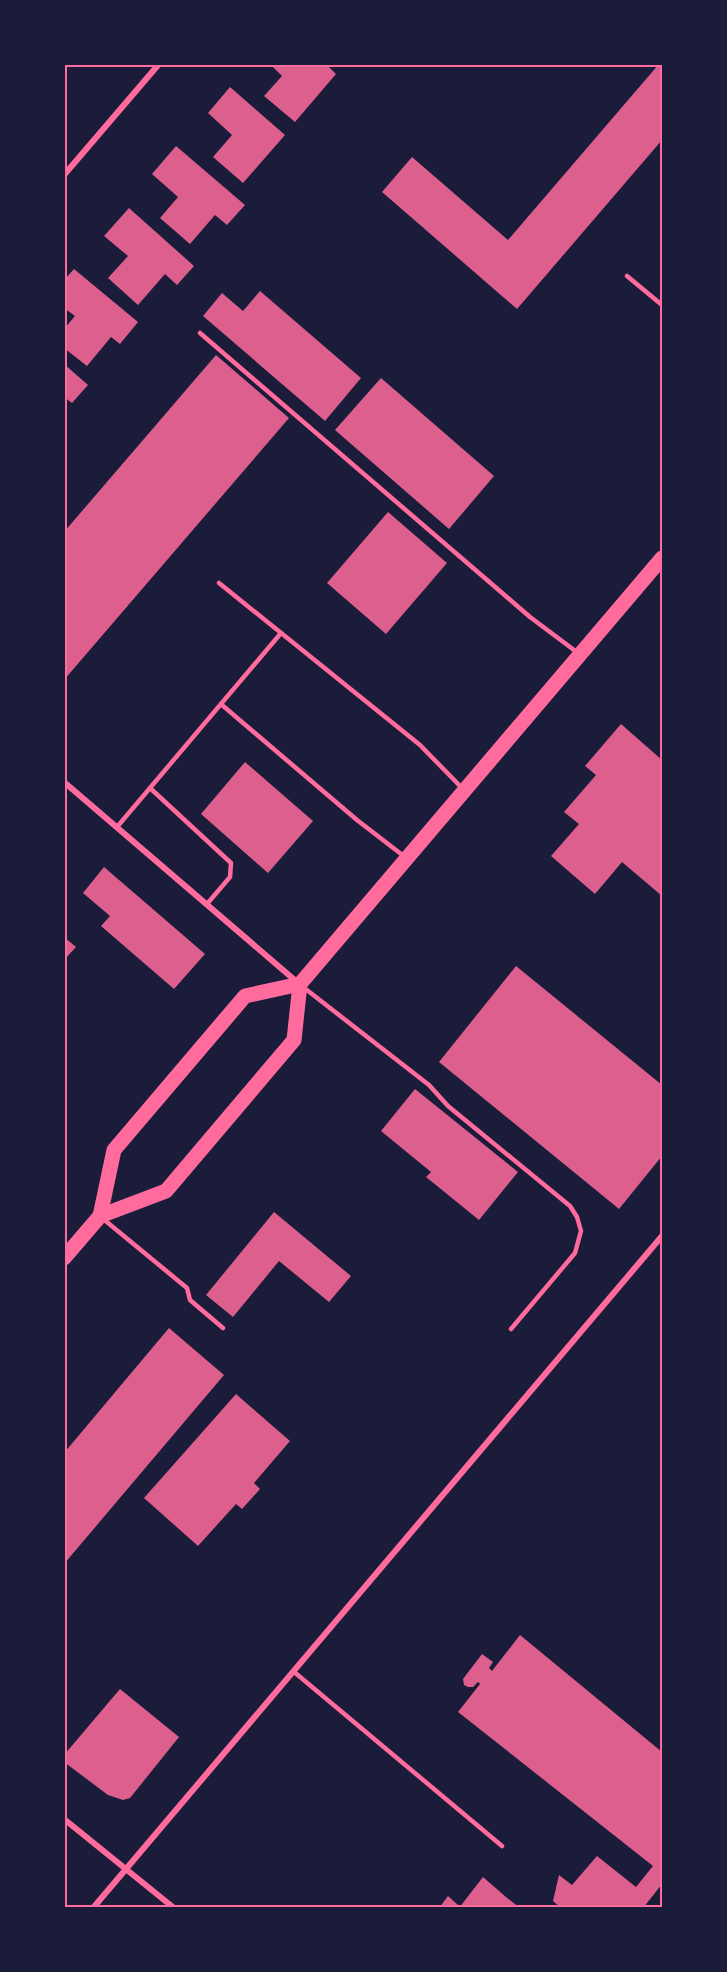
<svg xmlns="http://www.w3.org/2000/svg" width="727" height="1972" viewBox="0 0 727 1972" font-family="'Roboto Condensed',sans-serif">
<rect width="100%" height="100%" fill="#1b1b3a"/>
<g fill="#dd5f8e">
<path d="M270,64h56l10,10 -41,48 -31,-26 18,-20z"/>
<path d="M659,64h3v76l-145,169 -135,-117 30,-35 96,83z"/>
<path d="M230,87l55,48 -42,48 -30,-26 19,-22 -24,-22z"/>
<path d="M176,146l69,59 -18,20 -12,-10 -25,29 -30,-26 18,-21 -26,-23z"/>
<path d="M129,208l65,58 -17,19 -12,-11 -27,31 -30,-27 20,-22 -24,-20z"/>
<path d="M74,269l64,53 -18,22 -9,-7 -24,29 -23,-18v-19l11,-13 -11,-8v-28z"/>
<path d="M260,291l101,87 -36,43 -122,-105 19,-23 21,18z"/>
<path d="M216,355l73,63 -225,262v-148z"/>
<path d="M64,364l24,21 -16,18 -8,-6z"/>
<path d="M381,378l113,98 -45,53 -114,-99z"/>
<path d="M388,512l59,51 -61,71 -59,-51z"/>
<path d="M621,724l41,36v136l-40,-34 -27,32 -44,-38 28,-32 -15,-12 32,-37 -11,-9z"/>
<path d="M245,762l68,59 -45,52 -67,-59z"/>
<path d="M104,867l101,87 -31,35 -73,-63 9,-10 -27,-23z"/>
<path d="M64,937l12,10 -12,13z"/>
<path d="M516,966l146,119v71l-43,53 -180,-147z"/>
<path d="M415,1089l103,83 -39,48 -53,-43 5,-5 -50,-41z"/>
<path d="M274,1212l77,64 -22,26 -50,-41 -46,56 -27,-22z"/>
<path d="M169,1328l55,47 -160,189v-111z"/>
<path d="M236,1394l54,47 -36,42 6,6 -18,20 -6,-5 -38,42 -54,-48z"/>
<path d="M520,1635l142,117v132l-19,24h-82l-8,-7 6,-26 13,10 25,-29 39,31 17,-21 -195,-154 22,-28 -2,-2 -5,5h-5l-4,-2 -1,-6 19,-25 11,8 -4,6 3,3z"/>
<path d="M120,1689l59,48 -49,61 -7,2 -15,-5 -44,-33v-7z"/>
<path d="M483,1877l23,20 14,11h-61z"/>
<path d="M448,1896l10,9 -3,3h-16z"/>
</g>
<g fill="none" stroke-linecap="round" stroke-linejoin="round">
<g stroke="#ff6b9d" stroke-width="4.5">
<path d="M627,276l35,29"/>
<path d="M200,333l330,284 48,36"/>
<path d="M219,583l201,162 42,43"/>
<path d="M222,705l135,115 48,37"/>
<path d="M150,788l81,75 -1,14 -23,27"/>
<path d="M117,827l164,-194"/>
<path d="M303,987l126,98 19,21 122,100 7,11 4,14 -6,22 -64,76"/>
<path d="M102,1218l85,70 3,12 33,28"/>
<path d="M293,1671l209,175"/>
</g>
<g stroke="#ff6b9d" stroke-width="6">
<path d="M64,175l95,-111"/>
<path d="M64,782l233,200"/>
<path d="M64,1819l110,89"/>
<path d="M93,1908l569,-672"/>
</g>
<g stroke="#ff6b9d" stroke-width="15">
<path d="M100,1216l14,-66 131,-154 55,-12"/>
<path d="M64,1258l36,-42 66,-25 128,-151 6,-56 362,-426"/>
</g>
</g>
<rect width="727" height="1972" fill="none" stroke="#1b1b3a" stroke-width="132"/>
<rect x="66" y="66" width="595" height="1840" fill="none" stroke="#ff6b9d" stroke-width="2"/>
</svg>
